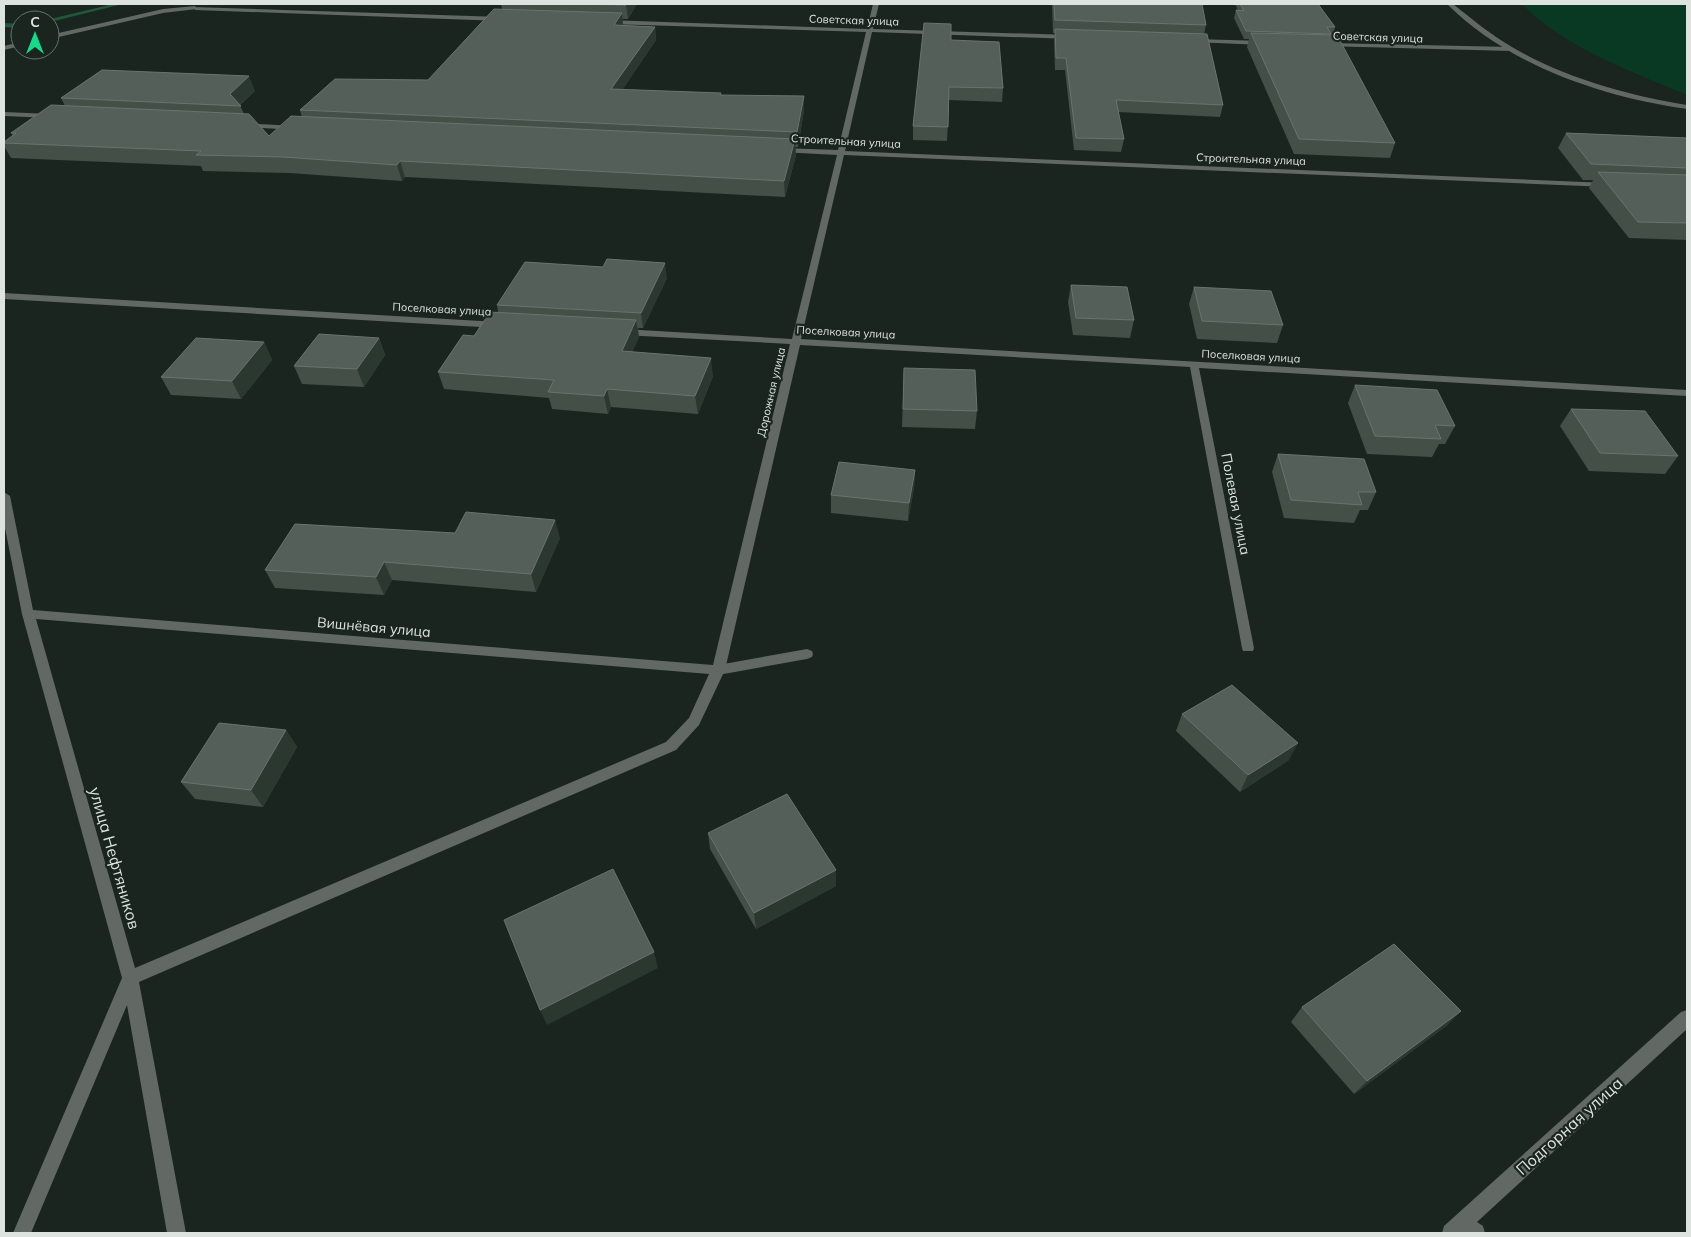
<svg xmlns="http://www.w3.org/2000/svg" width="1691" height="1237" viewBox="0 0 1691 1237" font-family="Mulish,sans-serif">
<rect width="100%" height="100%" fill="#19251e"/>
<path fill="#093922" d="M1522,4h165v91c-55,-23 -124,-48 -165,-91z"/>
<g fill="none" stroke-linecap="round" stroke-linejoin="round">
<g fill="#21573b" fill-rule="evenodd">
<path d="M113,4h10l-73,18 -4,-2z"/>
<path d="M4,23l16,1v4l-16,-1z"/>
</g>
<g fill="#626864" fill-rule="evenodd">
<path d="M1447,4h6c19,15 38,31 59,43 53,31 115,48 175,58v4c-84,-12 -178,-43 -240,-105z"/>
<path d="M195,6l2,3 -34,4 -113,26v-4l113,-26z"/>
<path d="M20,42v4l-16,4v-4z"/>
<path d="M807,649l5,2 1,3 -1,3 -5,2 -89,16 -5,-1 -2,-4 2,-4 5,-1z"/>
</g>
<g fill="#626864" fill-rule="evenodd">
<path d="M873,4h6l-6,25 198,6 3,2 -3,2 -199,-7 -27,119 762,32 4,2 -4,2 -763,-32 -43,184 886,51v6l-488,-28 55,280 -1,3h-10l-1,-3 -52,-281 -390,-22 -75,325 -26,55 -23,25 -537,232 47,251h-19l-40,-228 -96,228h-18l109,-255 -100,-364 -18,-91v-31l6,4 23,114 680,55 77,-321 -167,-9 -5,-3 5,-3 169,10 45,-184 -57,-3 -4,-2 4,-2 58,2 28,-118 -259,-8 -3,-2 3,-2 260,9zM36,619l673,55 -20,44 -23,24 -531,226z"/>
<path d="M193,7l309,10 3,2 -3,2 -307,-11z"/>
<path d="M1194,39l70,2 3,2 -3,2 -72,-3v-2z"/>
<path d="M1326,43l185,4 3,2 -3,2 -187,-5 -1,-1z"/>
<path d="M4,112l47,2 4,2 -4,2 -47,-2z"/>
<path d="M240,123l56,3 4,2 -4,2 -53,-3h-3z"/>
<path d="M4,293l494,29 5,3 -5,3 -494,-29z"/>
<path d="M1687,1010v19l-210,193 6,4 2,7h-43l2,-7 237,-214z"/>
</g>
</g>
<g fill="#434f47">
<path d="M501,4h136l-9,15h-6l1,6 32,2 1,13 -34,50 99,3v2l83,15 -6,37h-3l1,8 -11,42 -380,-20 -3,4 -113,-8 -86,-2 -2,-5 -190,-8 -7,-12v-4l9,-6 -2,-3 54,-27 -4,-8 194,-7 -15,14 4,9 25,22 33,-19 -2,-7 128,-30 74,-71z"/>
<path d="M1052,4h131l23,21 -2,9 19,71 -3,12 -102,-5 6,27 -3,13 -47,-2 -9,-80h-10l-1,-30 1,-7h-2z"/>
<path d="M1235,4h83l17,23 -2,8 62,108 -5,15 -96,-4 -47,-107 2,-8h-5l-10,-21 2,-8h2z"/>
<path d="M951,40l52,48 -1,14 -53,-2 -2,41 -34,-1v-14z"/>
<path d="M1566,133l121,5v102l-58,-2 -40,-50 4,-8h-10l-25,-32z"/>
<path d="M667,278l-24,50h-5l1,9 -7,15 81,24 -15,38 -87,-7 -3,7 -56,-5 -3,-11 -105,-9 -6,-17 60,-60 -1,-7z"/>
<path d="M1071,285l63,35 -4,18 -57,-3 -5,-33z"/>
<path d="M1194,287l89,38 -6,18 -80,-4 -8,-35z"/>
<path d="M379,338l6,17 -21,32 -62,-3 -8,-18z"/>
<path d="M264,342l8,18 -31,39 -70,-4 -10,-18z"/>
<path d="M904,368l73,43 -2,18 -73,-2z"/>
<path d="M1355,385l100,41 -10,18h-6l-7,13 -65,-3 -19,-51z"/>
<path d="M1571,409l107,47 -13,18 -76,-3 -29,-45z"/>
<path d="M1278,454l98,38 -8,18h-8l-6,13 -70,-5 -12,-46z"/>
<path d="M915,470l-1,18 -6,33 -77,-8v-18z"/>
<path d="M455,533l105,5 -24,54 -144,-12 -8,15 -109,-7 -10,-18z"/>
<path d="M1182,714l107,46 -49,32 -64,-61z"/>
<path d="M286,730l11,17 -34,60 -68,-8 -14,-17z"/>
<path d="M708,833l128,37v16l-80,43 -46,-80z"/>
<path d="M1302,1007l159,4 -15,15 -92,68 -63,-72z"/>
</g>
<g fill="#2b3830">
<path d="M627,4h10l-9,15 -2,-14z"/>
<path d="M622,13l1,13 -9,-1z"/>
<path d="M655,27l1,13 -43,64 -2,-15z"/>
<path d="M249,76l6,15 -17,15 -8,-12z"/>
<path d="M804,96v14l-6,37 -1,-15z"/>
<path d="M795,139l1,16 -11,42 -1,-16z"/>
<path d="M400,161l5,16 -3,4 -5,-16z"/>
<path d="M665,263l2,15 -24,50 -2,-15z"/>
<path d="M636,320l3,17 -14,32 -3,-18z"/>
<path d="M379,338l6,17 -21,32 -7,-18z"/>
<path d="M264,342l8,18 -31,39 -9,-18z"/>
<path d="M711,358l2,18 -15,38 -3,-18z"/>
<path d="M607,389l4,18 -3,7 -4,-18z"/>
<path d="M915,470l-1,18 -6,33 1,-18z"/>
<path d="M555,520l5,18 -24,54 -5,-18z"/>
<path d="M384,562l8,18 -8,15 -8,-18z"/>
<path d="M286,730l11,17 -34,60 -12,-17z"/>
<path d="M1298,743l-9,17 -49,32 8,-17z"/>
<path d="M836,870v16l-80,43 -2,-16z"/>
<path d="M654,952l4,16 -111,57 -7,-15z"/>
<path d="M1461,1011l-15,15 -92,68 13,-13z"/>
</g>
<g fill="#535f58" stroke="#69746d">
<path d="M582,4h45l-1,1z"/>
<path d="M1054,4h148l4,21 -151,-5z"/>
<path d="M1240,4h78l17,23h-8l4,7 -85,-3 -10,-21 8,1z"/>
<path d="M494,9l128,4 -8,12 41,2 -44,62 110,4 -1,2 84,1 -7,36 -497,-22 35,-31 93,1z"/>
<path d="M924,23l27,1v16l48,2 4,46 -54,-1 -1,40 -35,-1z"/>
<path d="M1055,29l152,5 16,71 -107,-5 8,39 -48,-1 -10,-80h-10z"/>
<path d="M1251,33l86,2 58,108 -96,-4z"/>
<path d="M102,70l147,6 -19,18 11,12 -180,-8z"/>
<path d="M51,105l198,9 20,22 22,-20 504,23 -11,42 -384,-20 -3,4 -114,-8 -87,-2 5,-4 -197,-8v-1l12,-9h-5z"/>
<path d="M1566,133l121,5v30l-96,-4z"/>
<path d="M1598,172l89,3v48l-49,-1z"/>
<path d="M607,259l58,4 -24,50 -144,-8 28,-43 78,5z"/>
<path d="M1071,285l56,2 7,33 -58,-2z"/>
<path d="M1194,287l77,4 12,34 -81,-4z"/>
<path d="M490,312l146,8 -14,31 89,7 -16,38 -88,-7 -3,7 -56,-4 6,-12 -116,-8 25,-37 11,1z"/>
<path d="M319,334l60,4 -22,31 -63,-3z"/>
<path d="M196,338l68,4 -32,39 -71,-4z"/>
<path d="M904,368l71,2 2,41 -74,-2z"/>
<path d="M1355,385l82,5 18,36 -20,-1 6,14 -66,-3z"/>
<path d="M1571,409l74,2 33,45 -78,-3z"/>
<path d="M1278,454l86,5 12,33h-18l4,13 -71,-5z"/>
<path d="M839,462l76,8 -6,33 -78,-8z"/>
<path d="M466,512l89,8 -24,54 -147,-12 -8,15 -111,-7 30,-46 160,9z"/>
<path d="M1232,685l66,58 -50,32 -66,-61z"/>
<path d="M219,723l67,7 -35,60 -70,-8z"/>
<path d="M787,794l49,76 -82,43 -46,-80z"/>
<path d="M613,869l41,83 -114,58 -36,-90z"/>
<path d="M1394,944l67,67 -94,70 -65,-74z"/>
</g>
<g text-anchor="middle" stroke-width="4.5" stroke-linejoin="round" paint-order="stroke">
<g font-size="11" fill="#dde4df" stroke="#19251e">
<text transform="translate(854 20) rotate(2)" y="4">Советская улица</text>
<text transform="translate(1378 37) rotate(2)" y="4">Советская улица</text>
<text transform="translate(846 141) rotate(3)" y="4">Строительная улица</text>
<text transform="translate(1251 159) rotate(2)" y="4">Строительная улица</text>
<text transform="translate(442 309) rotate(3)" y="4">Поселковая улица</text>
<text transform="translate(846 332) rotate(3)" y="4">Поселковая улица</text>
<text transform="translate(1251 356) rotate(3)" y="4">Поселковая улица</text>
<text transform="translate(771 392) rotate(-77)" y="4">Дорожная улица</text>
</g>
<g font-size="14" fill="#dde4df" stroke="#19251e">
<text transform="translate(1236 504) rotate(79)" y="5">Полевая улица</text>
<text transform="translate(374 627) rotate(5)" y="5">Вишнёвая улица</text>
</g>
<g font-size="16" fill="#dde4df" stroke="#19251e">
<text transform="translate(115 858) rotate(74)" y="6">улица Нефтяников</text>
<text transform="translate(1569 1126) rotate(-42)" y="6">Подгорная улица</text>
</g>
</g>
<rect width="1691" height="1237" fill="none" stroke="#dde4df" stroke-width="10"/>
<g transform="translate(35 35)"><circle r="24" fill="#19251e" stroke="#67716b"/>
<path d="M0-4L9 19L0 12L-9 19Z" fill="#18d989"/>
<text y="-8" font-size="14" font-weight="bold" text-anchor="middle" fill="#dde4df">С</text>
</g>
</svg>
